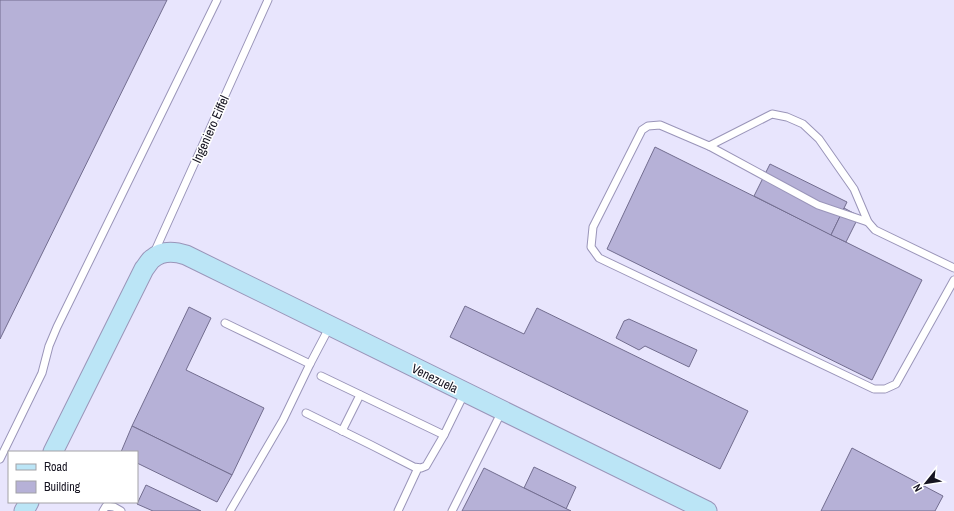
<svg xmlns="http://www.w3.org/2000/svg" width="954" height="511" viewBox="0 0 954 511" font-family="'Archivo Narrow',sans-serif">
<rect width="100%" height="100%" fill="#e8e5fd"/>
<g fill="#b6b1d7" stroke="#726d8f">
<path d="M0,0h167l-167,339z"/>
<path d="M655,147l267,133 -50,100 -265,-131z"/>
<path d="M770,164l77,38 -16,33 -77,-39z"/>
<path d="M844,208l15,8 -13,26 -15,-7z"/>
<path d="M465,306l59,28 13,-26 211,103 -28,58 -270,-132z"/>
<path d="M189,307l22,11 -25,52 78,38 -32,67 -100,-49z"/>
<path d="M629,319l68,31 -8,17 -44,-21 -6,4 -23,-12 8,-17z"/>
<path d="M132,426l100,49 -15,27 -80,-39v-11h-16z"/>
<path d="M852,448l91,48 -8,15h-114z"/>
<path d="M534,467l42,20 -10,22 -42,-21z"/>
<path d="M484,468l40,20 47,23h-109z"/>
<path d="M146,485l55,26h-48l-16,-7z"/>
</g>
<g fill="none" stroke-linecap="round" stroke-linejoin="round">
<g stroke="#9a95b9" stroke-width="9">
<g id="lane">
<path d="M709,146l109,59 50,17"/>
<path d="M154,253l114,-253"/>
<path d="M954,268l-79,-38 -7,-8 -14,-33 -35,-50 -16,-15 -16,-7 -15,-3 -63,32 -49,-21 -12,1 -6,4 -49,97 -2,20 8,11 275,131h11l11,-5 58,-104"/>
<path d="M225,323l85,41"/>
<path d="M321,376l123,59 21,-43"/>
<path d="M306,413l65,32 43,22 7,1 5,-2 18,-31"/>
<path d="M342,431l18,-36"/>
<path d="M0,459l42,-86 7,-27 8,-19 160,-327"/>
<path d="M103,511l3,-5 8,1 7,4"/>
<path d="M230,511l53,-91 27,-56 20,-38"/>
<path d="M398,511l20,-43"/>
<path d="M452,511l50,-100"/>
</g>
</g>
<g stroke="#9a95b9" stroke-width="21">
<g id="secondary">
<path d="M53,452l91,-183c3,-3 5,-8 8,-10 10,-9 22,-8 34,-4l521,256"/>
<path d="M24,511l5,-9"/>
</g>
</g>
<use href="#lane" stroke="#fff" stroke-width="7"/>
<use href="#secondary" stroke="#bbe5f6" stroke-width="19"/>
</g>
<g text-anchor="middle" stroke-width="3" stroke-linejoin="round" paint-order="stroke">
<g font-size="13" fill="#161421" stroke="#fff">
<text transform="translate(210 129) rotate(-66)" y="5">Ingeniero Eiffel</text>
<text transform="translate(435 378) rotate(26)" y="5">Venezuela</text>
</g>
</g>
<rect x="8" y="451" width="130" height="52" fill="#ffffff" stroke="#a2a1a6"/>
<rect x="16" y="464" width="20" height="6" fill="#bbe5f6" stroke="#a2a1a6"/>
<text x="44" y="471" font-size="12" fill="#161421">Road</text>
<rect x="16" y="481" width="20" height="12" fill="#b6b1d7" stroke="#a2a1a6"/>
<text x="44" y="491" font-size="12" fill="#161421">Building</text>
<g transform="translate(926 483) rotate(240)" stroke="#ffffff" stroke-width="3" paint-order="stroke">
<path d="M0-3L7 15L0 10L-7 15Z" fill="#161421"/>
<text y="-6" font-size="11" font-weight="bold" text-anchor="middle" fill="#161421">N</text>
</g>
</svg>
